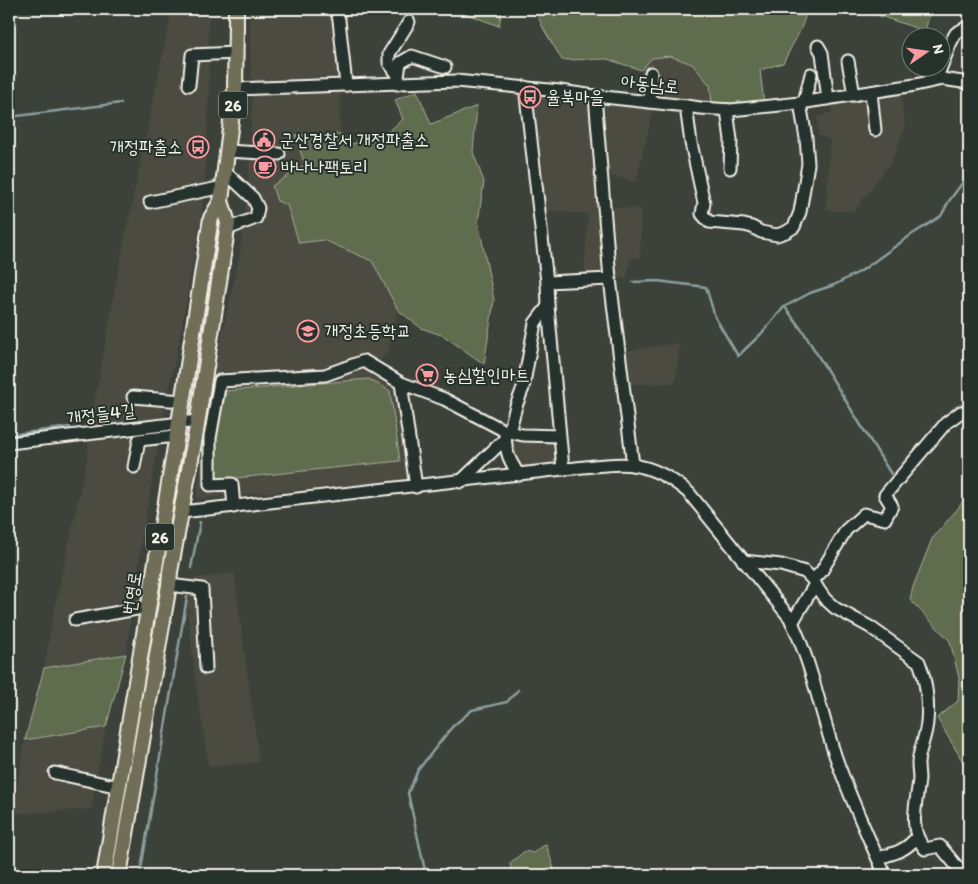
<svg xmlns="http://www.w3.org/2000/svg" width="978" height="884" viewBox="0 0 978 884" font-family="Itim,'Poor Story',sans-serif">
<rect width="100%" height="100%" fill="#3c423a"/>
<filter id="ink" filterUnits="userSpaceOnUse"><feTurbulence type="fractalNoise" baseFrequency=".02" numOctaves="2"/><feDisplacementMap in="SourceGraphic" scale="10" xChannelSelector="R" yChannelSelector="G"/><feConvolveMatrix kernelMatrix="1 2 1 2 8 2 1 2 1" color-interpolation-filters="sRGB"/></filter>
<g filter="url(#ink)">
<g fill="#4b4c43">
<path d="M172,9h36l1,78 -5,111 -22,127 -24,120 -17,100 -15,109 -82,14 10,-57 32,-147 8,-59 27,-148z"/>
<path d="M249,9h84l8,69 -1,56 -45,1 10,30 -18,40 12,37 25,-2 48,21 26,49 -10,42 -20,21 30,16 10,91 -212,19 18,-127 26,-118 8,-66 4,-90z"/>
<path d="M670,56l22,8 20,18v21l-75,-7 4,-26 11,-12z"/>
<path d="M900,90l5,37 -14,35 -38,50 -27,-2 4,-70 -12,-5 -1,-18 15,-5 -2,-10z"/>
<path d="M525,91l129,15 -18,76 -31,-8 3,33 33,2 -1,49h-10l-3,21 -13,-2h-30l4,-63 -46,-4z"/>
<path d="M680,343l-5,40 -47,1 -3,-33z"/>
<path d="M510,436l46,3 2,19 -5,5 -34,5 -7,-10z"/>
<path d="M234,573l25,189 -50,5 -12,-76 -13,-111z"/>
<path d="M106,727l-15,82 -78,5 12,-74z"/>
</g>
<g fill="#5e6c4e" stroke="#a9ae9b">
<path d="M453,9h49l-3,17z"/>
<path d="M535,9h273l-8,22 -17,32 -23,7 4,33h-52l-2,-18 -18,-21 -22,-8 -18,2 -11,12 -34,-11 -45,1 -19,-32z"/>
<path d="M867,9h64l-6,22 -48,-16z"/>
<path d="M417,91l14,33 46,-18 -4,46 11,30 -6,39 16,79 -10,64 -40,-28 -23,-8 -23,-18 -26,-49 -48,-21 -25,3 -12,-38 -10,-4 -5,-15 33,-21 -10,-30 45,-1 12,10 35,-11 16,-14 -8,-19z"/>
<path d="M369,379l21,12 10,70 -183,19 -7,-6 16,-83z"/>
<path d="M969,489v283l-32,-54 21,-17 1,-23 -9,-37 -40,-41 3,-13 19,-48 28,-33z"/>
<path d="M126,654l-20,73 -81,13 19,-72z"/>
<path d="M546,844l10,31h-44l-2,-12 15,-12 8,2z"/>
</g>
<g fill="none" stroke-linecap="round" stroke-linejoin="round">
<g stroke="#8d9ea0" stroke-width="2.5">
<path d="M9,117l112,-14"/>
<path d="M633,282l24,-1 49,6 9,30 23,39 23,-22 23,-27 26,-14 24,-8 27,-14 50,-36 30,-19 8,-15 14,-19"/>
<path d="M785,307l19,26 87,141"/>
<path d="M9,435l61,-8"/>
<path d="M191,568l9,-46"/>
<path d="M140,875l47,-278"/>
<path d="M426,875l-18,-82 10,-23 34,-43 20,-17 35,-8 11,-12"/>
</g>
<g stroke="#f4f1e8" stroke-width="15">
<g id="minor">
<path d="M336,9l3,11 7,65"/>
<path d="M818,46l4,7 6,46"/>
<path d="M848,61l6,34"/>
<path d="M398,75l-9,-12v-9l20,-32"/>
<path d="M936,80l15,-38 5,-9 13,-7"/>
<path d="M397,84l3,-21 12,-7 33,11"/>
<path d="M189,85l3,-30 44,-2"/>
<path d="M525,87l22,195 1,24 15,163"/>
<path d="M235,89l221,-8 104,10 35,5 91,10 14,2 31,2 69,-7 115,-18 27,-6 27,4"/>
<path d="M871,92l4,38"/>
<path d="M595,96l15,183 23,186"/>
<path d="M650,102l1,-29"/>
<path d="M804,102l7,-28"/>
<path d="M686,106l5,37 13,60 -2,11 7,8 35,3 8,2 9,5 16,3 9,-3 8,-5 6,-15 8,-48 -2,-26 -6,-35"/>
<path d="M727,110l4,30 -1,28"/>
<path d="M227,151l52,3"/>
<path d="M225,172l28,26 5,10 -2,10 -29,11"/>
<path d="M150,202l73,-15"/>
<path d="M547,282l63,-3"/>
<path d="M401,383l15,104"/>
<path d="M133,397l49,4"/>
<path d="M509,432l7,-26 7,-18 12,-65 13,-17"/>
<path d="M505,435c1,18 4,25 14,40"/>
<path d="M9,443l189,-22"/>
<path d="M134,467l5,-27 37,-4"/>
<path d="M460,482l45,-43"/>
<path d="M234,507l-2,-23 -22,1v-47l10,-57 105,-6 39,-14 37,22 43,16 61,32 18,4 36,1"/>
<path d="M182,512l381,-43c20,-1 51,-7 70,-4 21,3 41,15 56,28l101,125c21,43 30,92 45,137 14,41 33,81 50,120"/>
<path d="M743,561l38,4 24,7 8,8 5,9 7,10 10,9 35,19 49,35c7,18 10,41 8,60 -1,15 -8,28 -9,41 0,6 1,11 1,16 -2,24 -12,49 6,70l15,-3 24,29"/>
<path d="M813,580l8,-8 25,-42 18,-16 21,5 7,-13 -7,-11 61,-72 15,-11h8"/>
<path d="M169,585l33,4 4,79"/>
<path d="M75,620l73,-13"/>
<path d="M792,623l23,-39"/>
<path d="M55,773l64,14"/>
<path d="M878,858c17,-5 26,-6 39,-21"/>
</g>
</g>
<g stroke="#f4f1e8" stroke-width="18">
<g id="major">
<path d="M104,875l75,-452 32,-205 10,-17"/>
<path d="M119,875l50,-290 1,-13 26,-140 32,-209 -7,-22 14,-112 1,-65v-15"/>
</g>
</g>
<use href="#minor" stroke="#26332d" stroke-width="11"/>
<use href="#major" stroke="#716e59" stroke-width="14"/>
</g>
</g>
<defs>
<g id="bus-ring" transform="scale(1.125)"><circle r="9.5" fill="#26332d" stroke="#ff9aa2" stroke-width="1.5"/><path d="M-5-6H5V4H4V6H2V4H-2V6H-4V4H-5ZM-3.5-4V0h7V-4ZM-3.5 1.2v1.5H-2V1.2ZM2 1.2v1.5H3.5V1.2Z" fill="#ff9aa2"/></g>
<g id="civic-ring" transform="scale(1.125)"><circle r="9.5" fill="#26332d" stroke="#ff9aa2" stroke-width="1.5"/><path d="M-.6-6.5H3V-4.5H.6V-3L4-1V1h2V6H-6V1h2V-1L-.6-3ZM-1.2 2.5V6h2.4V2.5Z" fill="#ff9aa2"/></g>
<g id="cafe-ring" transform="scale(1.125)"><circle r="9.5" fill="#26332d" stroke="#ff9aa2" stroke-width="1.5"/><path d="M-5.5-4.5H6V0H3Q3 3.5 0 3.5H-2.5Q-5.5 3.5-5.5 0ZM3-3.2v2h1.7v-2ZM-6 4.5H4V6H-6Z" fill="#ff9aa2"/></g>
<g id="school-ring" transform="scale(1.125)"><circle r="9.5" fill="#26332d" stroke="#ff9aa2" stroke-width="1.5"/><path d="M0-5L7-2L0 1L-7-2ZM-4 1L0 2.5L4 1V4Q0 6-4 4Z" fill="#ff9aa2"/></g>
<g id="supermarket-ring" transform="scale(1.125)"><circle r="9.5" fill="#26332d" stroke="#ff9aa2" stroke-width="1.5"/><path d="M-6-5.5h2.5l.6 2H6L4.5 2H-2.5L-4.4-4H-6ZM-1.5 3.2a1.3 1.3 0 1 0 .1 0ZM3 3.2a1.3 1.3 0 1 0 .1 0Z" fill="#ff9aa2"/></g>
</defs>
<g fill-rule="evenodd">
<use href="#bus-ring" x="530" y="97"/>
<use href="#civic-ring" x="264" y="140"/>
<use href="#bus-ring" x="198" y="147"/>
<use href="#cafe-ring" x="265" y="167"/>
<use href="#school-ring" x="308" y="331"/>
<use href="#supermarket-ring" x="427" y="375"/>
</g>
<g text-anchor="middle" stroke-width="4" stroke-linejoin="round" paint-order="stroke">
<g fill="#26332d" stroke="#b6b8b0" stroke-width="1">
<rect x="219" y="91.5" width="28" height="27" rx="4"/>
<rect x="146" y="523.5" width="28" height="27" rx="4"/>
</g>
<g font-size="16" font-weight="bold" fill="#f4f1e8">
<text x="233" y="111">26</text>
<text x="160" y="543">26</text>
</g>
<g font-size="18" fill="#f4f1e8" stroke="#26332d">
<text transform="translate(650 84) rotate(6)" y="6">아동남로</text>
<text transform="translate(101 414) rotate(-7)" y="6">개정들4길</text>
<text transform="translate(132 593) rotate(-81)" y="6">번영로</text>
</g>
<g font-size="18" fill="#f4f1e8" stroke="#26332d" text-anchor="start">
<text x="546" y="103">율북마을</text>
<text x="280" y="146">군산경찰서 개정파출소</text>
<text x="182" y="153" text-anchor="end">개정파출소</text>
<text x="281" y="173">바나나팩토리</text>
<text x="324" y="337">개정초등학교</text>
<text x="443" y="381">농심할인마트</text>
</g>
</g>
<rect width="978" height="884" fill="none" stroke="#26332d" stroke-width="30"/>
<rect x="15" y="15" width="948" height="854" fill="none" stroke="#f4f1e8" stroke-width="2" filter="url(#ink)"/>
<g transform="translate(926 52) rotate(77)"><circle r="24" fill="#26332d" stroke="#787f78"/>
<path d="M0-4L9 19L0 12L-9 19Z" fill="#ff9aa2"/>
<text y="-8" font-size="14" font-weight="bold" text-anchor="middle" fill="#f4f1e8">N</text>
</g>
</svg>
